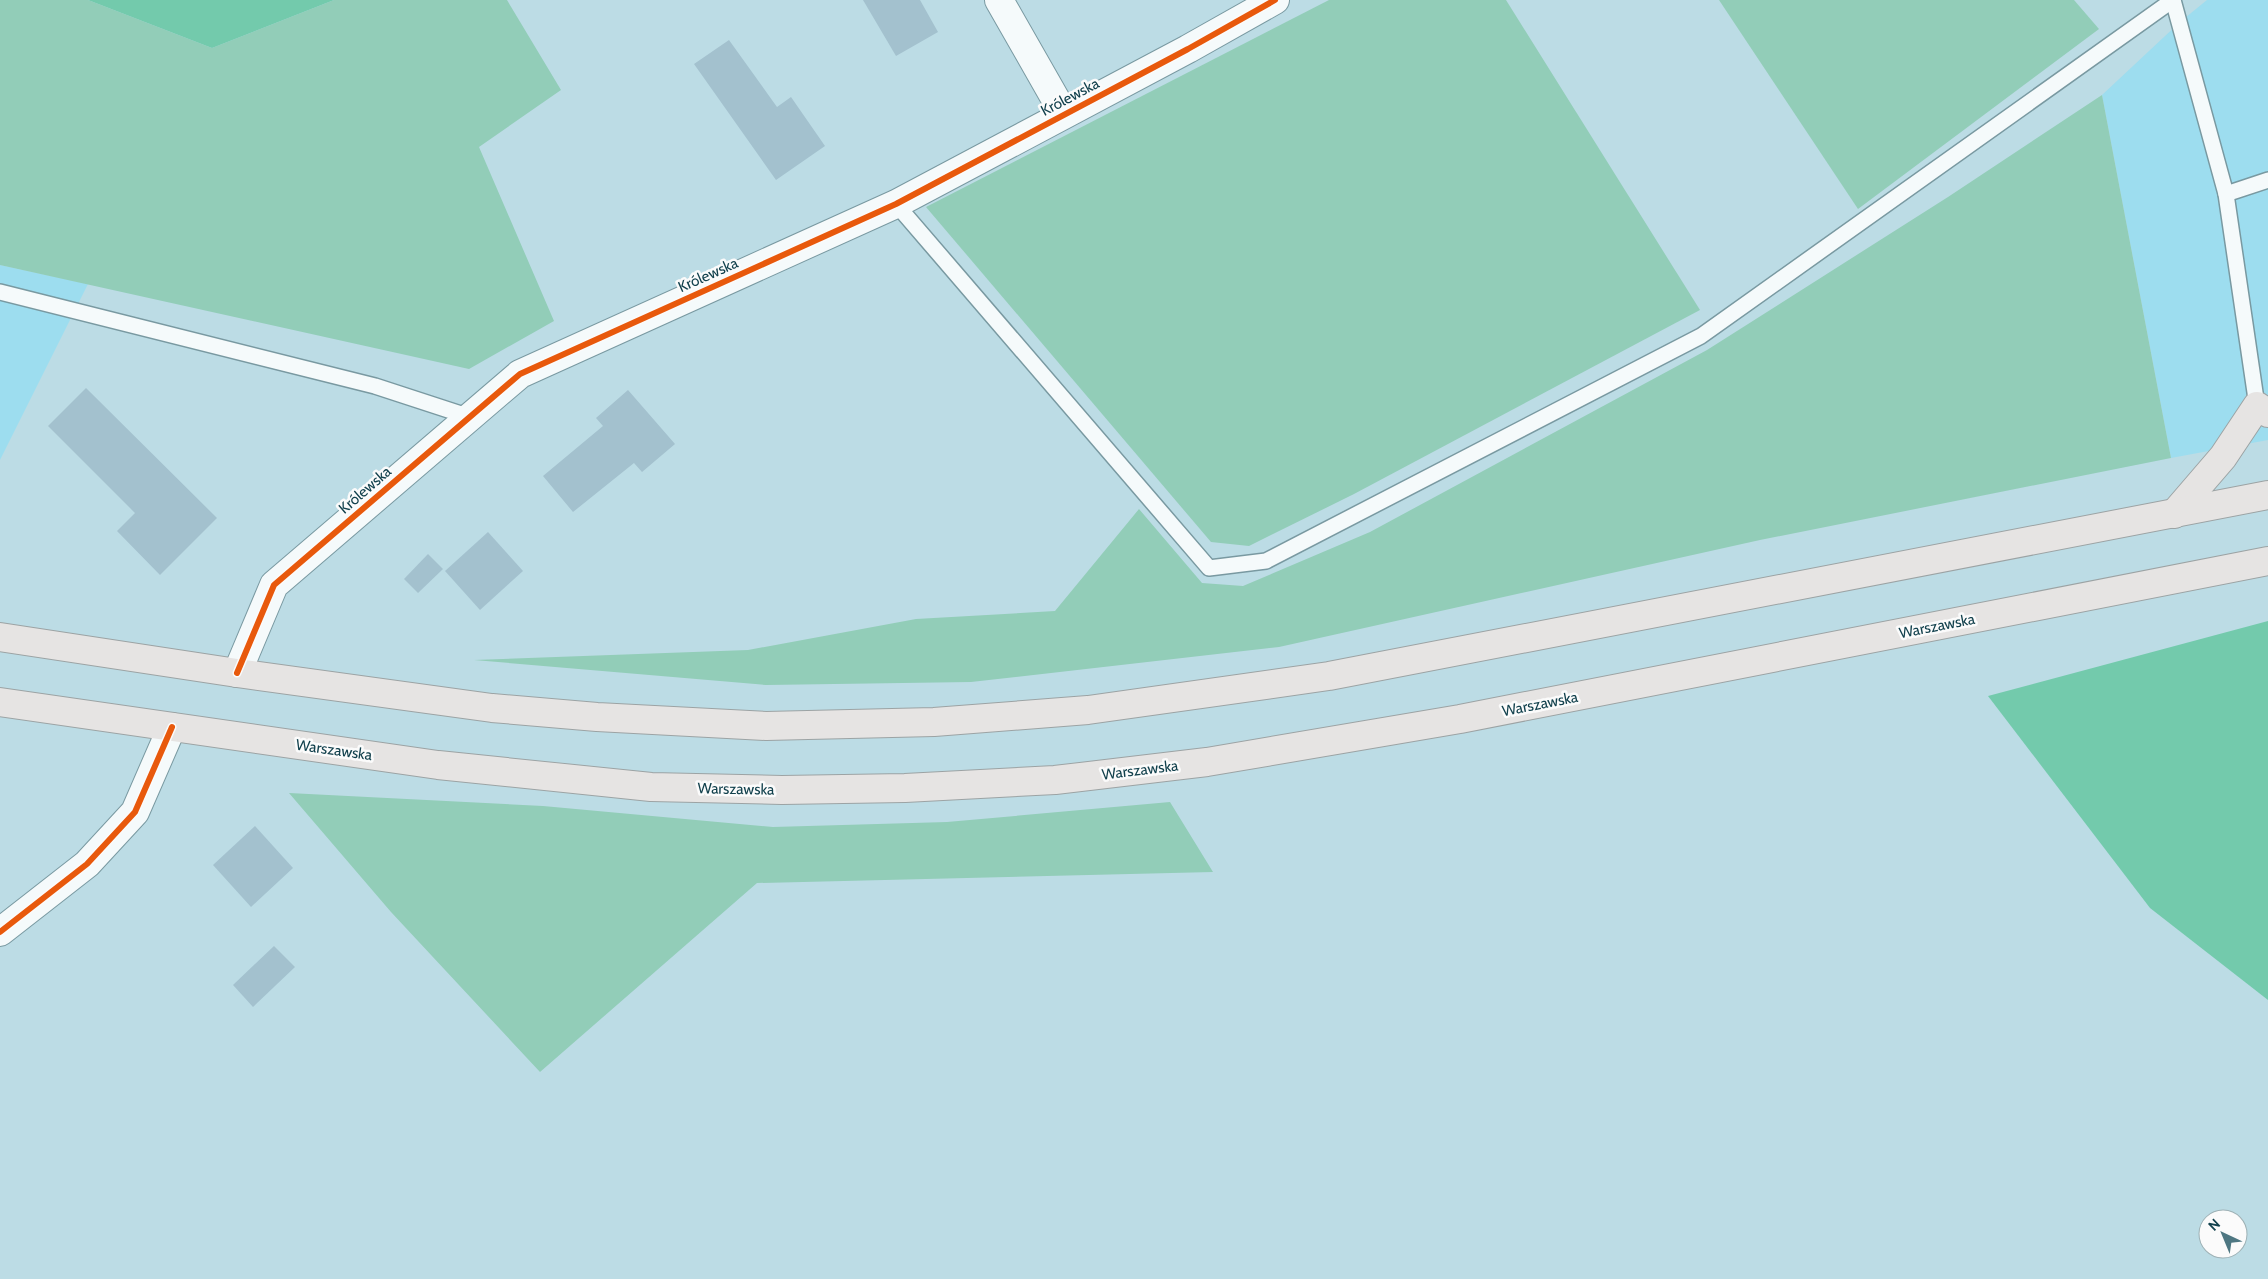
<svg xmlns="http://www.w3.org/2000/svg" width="2268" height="1279" viewBox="0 0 2268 1279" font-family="Cabin,sans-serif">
<rect width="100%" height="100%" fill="#bcdce5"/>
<g fill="#9dddef">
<path d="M2207,0h61v440l-97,18 -69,-363 78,-73z"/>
<path d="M0,265l88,19 -88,176z"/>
</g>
<g fill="#92cdb8">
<path d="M0,0h88l124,48 122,-48h173l54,90 -82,57 75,174 -85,48 -469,-104z"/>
<path d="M1329,0h177l194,310 -346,184 -105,52 -38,-4 -285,-335z"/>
<path d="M1719,0h355l25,29 -241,180z"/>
<path d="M2102,95l69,363 -411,82 -481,107 -308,35 -205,3 -292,-25 274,-10 168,-31 139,-8 84,-102 63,74 41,3 127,-54 337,-182 241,-153z"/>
<path d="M289,793l254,13 230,21 174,-5 223,-20 43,70 -456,11 -217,189 -149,-160z"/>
</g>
<g fill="#73caac">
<path d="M88,0h246l-122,48z"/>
<path d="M2268,621v379l-118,-92 -162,-212z"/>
</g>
<g fill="#a3c1ce">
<path d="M863,0h57l18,32 -42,24z"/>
<path d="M729,40l48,67 14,-10 34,49 -49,34 -82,-116z"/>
<path d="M86,388l131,130 -57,57 -43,-44 18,-18 -87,-87z"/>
<path d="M628,390l47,54 -33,28 -8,-9 -61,49 -30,-36 60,-50 -7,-8z"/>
<path d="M488,532l35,39 -43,39 -35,-39z"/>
<path d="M428,554l15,15 -25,24 -14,-14z"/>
<path d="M255,826l38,42 -42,39 -38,-42z"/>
<path d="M274,946l21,21 -42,40 -20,-22z"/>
</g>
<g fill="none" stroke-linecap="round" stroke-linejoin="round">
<g stroke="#7999a1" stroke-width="18">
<g id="lane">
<path d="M2173,0l53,194 31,212"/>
<path d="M2226,194l42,-14"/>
<path d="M896,204l313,364 57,-7 435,-225 472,-336"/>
<path d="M0,292l375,94 95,31"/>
</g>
</g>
<g stroke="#7999a1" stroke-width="30">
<g id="street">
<path d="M999,0l65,114"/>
<path d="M237,673l37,-88 246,-211 376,-170 292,-155 87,-49"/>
<path d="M0,932l87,-68 48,-52 37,-85"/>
</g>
</g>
<g stroke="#9ca3a4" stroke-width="30">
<g id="primary">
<path d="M2174,514l49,-57 34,-51 11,7"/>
<path d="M0,637l237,36 255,35 105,9 169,9 168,-4 154,-12 241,-34 939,-181"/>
<path d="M0,702l438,63 213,22 131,3 123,-2 150,-8 152,-18 253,-43 808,-158"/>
</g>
</g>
<use href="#lane" stroke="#f5fafb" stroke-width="15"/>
<use href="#street" stroke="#f5fafb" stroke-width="28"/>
<use href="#primary" stroke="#e6e4e3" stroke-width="28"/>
<g stroke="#fbfbfb" stroke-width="9">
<g id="cycleway">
<path d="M237,673l37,-88 246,-211 376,-170 292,-155 87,-49"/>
<path d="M0,932l87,-68 48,-52 37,-85"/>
</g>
</g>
<use href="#cycleway" stroke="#e8590c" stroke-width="6"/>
</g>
<g text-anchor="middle" stroke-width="5" stroke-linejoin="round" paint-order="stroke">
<g font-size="15" fill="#12414d" stroke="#fbfbfb">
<text transform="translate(1070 97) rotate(-28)" y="5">Królewska</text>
<text transform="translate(708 275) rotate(-24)" y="5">Królewska</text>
<text transform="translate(365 490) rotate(-41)" y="5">Królewska</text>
<text transform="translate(1937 626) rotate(-11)" y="5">Warszawska</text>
<text transform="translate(1540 704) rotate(-11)" y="5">Warszawska</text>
<text transform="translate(334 750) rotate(8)" y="5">Warszawska</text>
<text transform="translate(1140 770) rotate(-7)" y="5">Warszawska</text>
<text transform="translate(736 789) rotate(1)" y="5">Warszawska</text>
</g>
</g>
<g transform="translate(2223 1234) rotate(316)"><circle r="24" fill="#fbfbfb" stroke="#9eb1b5"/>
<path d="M0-4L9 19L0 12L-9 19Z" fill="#4e7782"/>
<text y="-8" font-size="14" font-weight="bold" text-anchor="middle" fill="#12414d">N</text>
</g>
</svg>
